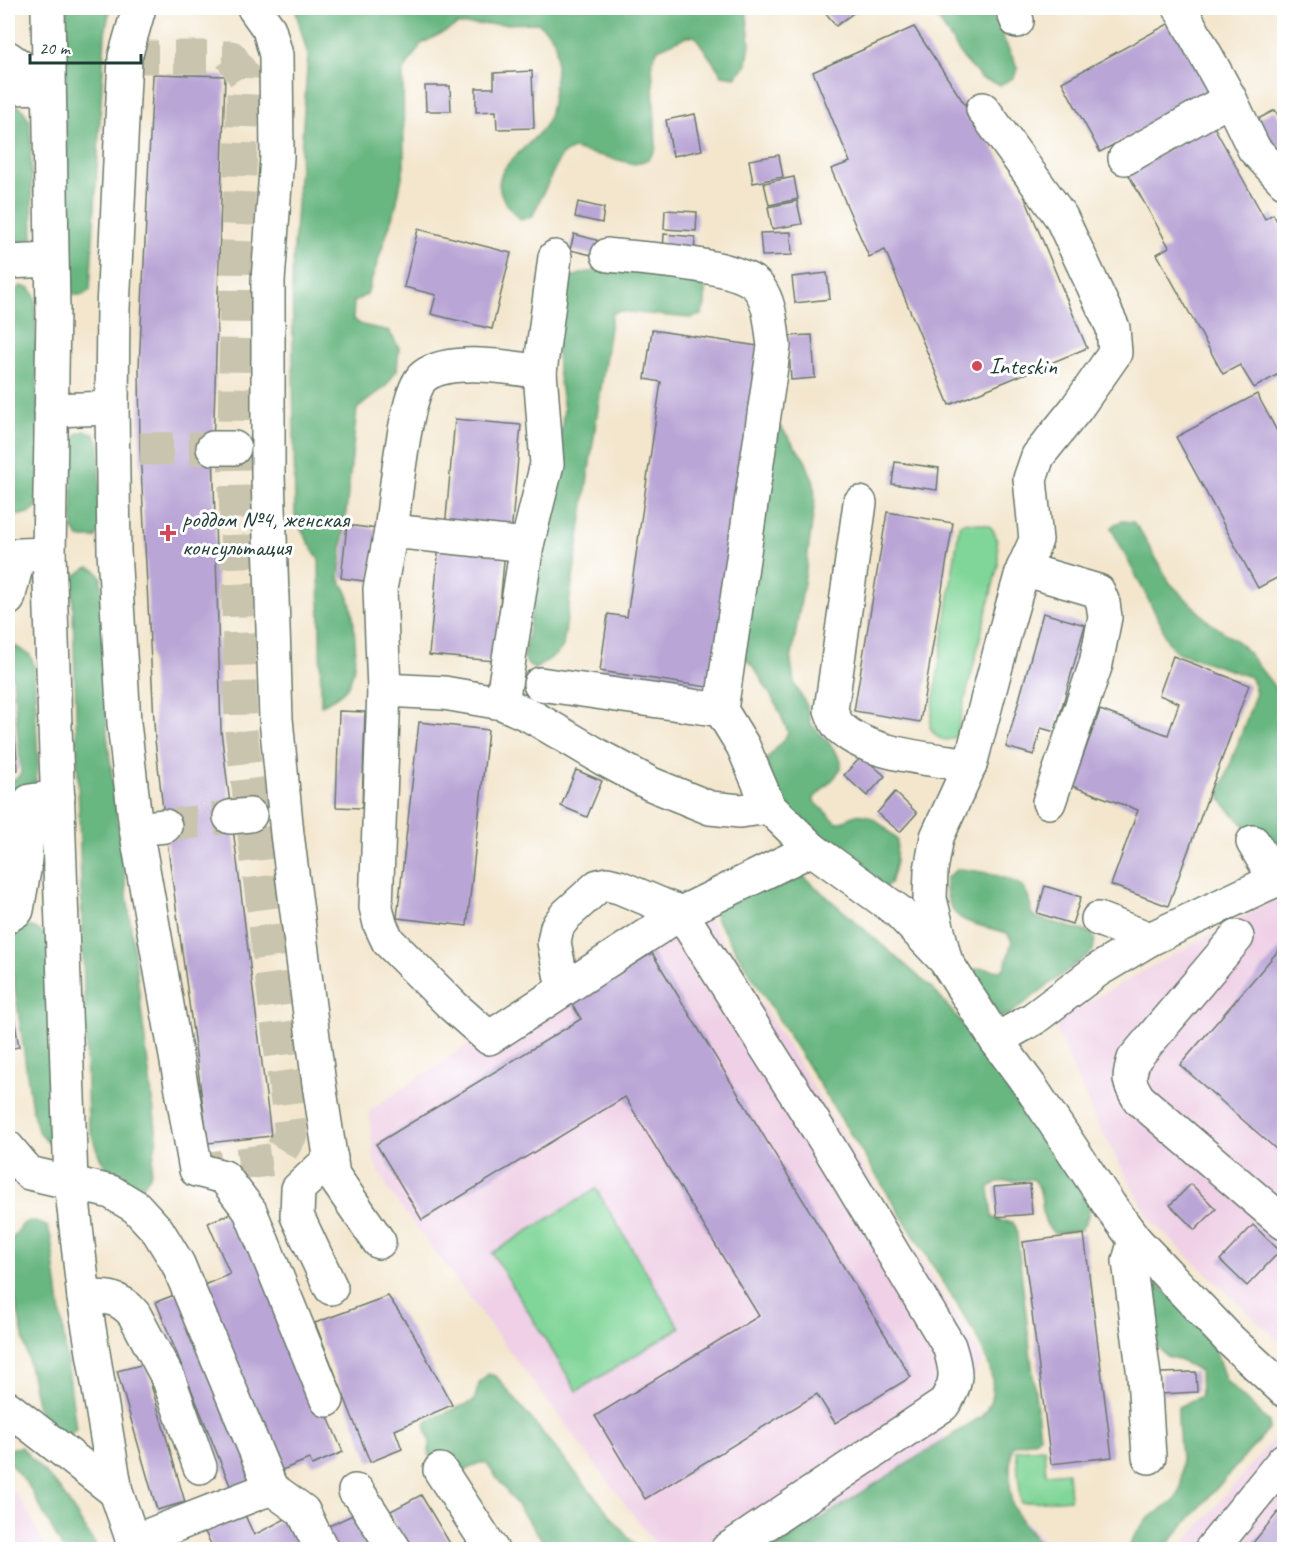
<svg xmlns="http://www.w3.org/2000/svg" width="1292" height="1557" viewBox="0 0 1292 1557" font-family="Caveat,sans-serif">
<rect width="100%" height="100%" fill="#fff"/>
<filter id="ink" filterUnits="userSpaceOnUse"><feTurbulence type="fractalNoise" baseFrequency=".0167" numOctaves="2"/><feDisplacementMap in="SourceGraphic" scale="12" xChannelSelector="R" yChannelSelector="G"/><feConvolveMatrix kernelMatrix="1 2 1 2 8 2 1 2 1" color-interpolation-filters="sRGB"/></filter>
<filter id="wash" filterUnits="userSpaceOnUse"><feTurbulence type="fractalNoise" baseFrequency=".008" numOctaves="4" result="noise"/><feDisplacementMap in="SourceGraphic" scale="24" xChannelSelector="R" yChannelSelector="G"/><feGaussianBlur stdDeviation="1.35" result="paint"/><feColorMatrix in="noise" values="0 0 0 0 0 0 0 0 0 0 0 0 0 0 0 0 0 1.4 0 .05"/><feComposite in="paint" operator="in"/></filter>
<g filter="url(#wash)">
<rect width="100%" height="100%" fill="#f3e6cd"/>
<g fill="#efd0e6">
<path d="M693,894l290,466 -41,74 110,115h-393l-270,-358 -15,-30 -5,-50z"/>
<path d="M1284,894v452l-133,-125 -57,-104 -41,-96z"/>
<path d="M1284,1427v122h-105z"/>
<path d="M8,1487l14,14 25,48h-39z"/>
</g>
<g fill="#80d598" stroke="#508966" stroke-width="1.5">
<path d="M964,522c8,1 19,1 25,4 10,6 9,29 9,39l-42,171c-12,9 -20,1 -26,-9l28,-192 1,-9z"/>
<path d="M596,1189l84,139 -103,63 -85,-138z"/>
<path d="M1044,1448l2,26 22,-2 2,27 -49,4 -5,-53z"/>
</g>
<g fill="#68b680" stroke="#447a5a" stroke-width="1.5">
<path d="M63,8h47l-5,26 -15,256 -7,5h-9l-7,-7z"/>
<path d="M295,8h451l4,34 -3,23 -12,12 -13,-2 -27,-39h-8l-29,13 -6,12 4,87 -7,11 -14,5 -62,-15 -12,6 -29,62 -12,2c-48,-45 -1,-59 24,-92 9,-12 16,-73 10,-87 -3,-6 -11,-13 -16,-17l-81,2 -36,19 -18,28 1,95 -8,39 -29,88 -13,8 -1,17 9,6 27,6 10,17 -2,22 -11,16 -29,23 -18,169c2,6 7,11 9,17 7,20 12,73 -1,92 -6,9 -17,13 -26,19l-2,-146 -24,-41 -3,-246 16,-217z"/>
<path d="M931,8h58l29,61 -5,9 -13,7 -19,-7 -18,-20z"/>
<path d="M8,102l14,6 8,13 3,116 -10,6 -12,-3 -3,-6z"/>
<path d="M631,266l74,17v22l-4,10 -12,3 -71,-7 -6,3 -49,332 -5,7 -23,16 -7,-4 -4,-8 33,-197 7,-50 -6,-40 -2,-47 10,-43 17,-7z"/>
<path d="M20,286l10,2 5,8 5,206 -8,10 -16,4 -8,-8v-209z"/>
<path d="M773,426l8,1 24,33 9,23 1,17 -10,76 -14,85 3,22 13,23 3,17 19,20 12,18v6l-6,10 -21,21v3l23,22c7,-1 12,-6 19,-8 14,-4 33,16 41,25l-1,22 -6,22 -8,5 -103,-88 -18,-35 24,-28 3,-6 -12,-28 -23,-38 -18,-18z"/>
<path d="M85,431l9,3 5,10 1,88 -5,6h-16l-6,-9 -2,-87 6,-8z"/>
<path d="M1122,521l11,1 8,10 29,51 38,38 34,24 39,50 3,9v151l-11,-2 -43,-42 -8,-10 -2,-8 36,-100 -2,-8 -4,-8 -73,-25c-9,-8 -12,-14 -15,-26l-51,-98 4,-4z"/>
<path d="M88,567l8,3 5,7 6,157 50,403 -7,39 -10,13 -11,2c-27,-20 -33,-39 -41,-70l-16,-543z"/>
<path d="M8,642l22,13 4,10 4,102 -5,27 -16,5 -9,1v-20l8,-1 5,-6 -8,-95 -5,-6z"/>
<path d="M958,869c16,1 56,7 67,21 4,6 6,16 6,23l6,5 54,15 4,6 -2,12 -83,63 -9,3 -31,-42 5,-6 7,-1 18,3 5,-4 7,-26 -5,-8c-36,-11 -63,-8 -61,-55z"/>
<path d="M791,875l13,2 129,112 55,65 94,134c10,21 11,21 -1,42l-27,3c-18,-13 -6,-40 -21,-54l-36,3 -8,5 3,30 9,4 11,1 4,5 24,209 -4,4 -23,6c-4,11 -4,45 -1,57 4,13 24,38 34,46h-273l209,-133c22,-26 5,-60 -9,-86l-257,-411 -2,-10z"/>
<path d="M24,925l11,3 12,8 11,206 -10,1 -10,-12 -6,-22 -21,-148 -3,-5v-21z"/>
<path d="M35,1221l13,6 3,11 25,191 -9,8 -22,-18 -7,-11 -30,-143v-21l16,-21z"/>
<path d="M1145,1270l66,69 15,42 43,41v7l-106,120 -35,1c4,-12 12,-24 21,-32 8,-7 24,-13 29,-23 9,-17 -2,-65 0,-88l23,-11 -1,-25 -23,-12 -11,-3 -15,-18z"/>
<path d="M488,1374l8,2 142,173h-89l-63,-86h-7l-26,14 -23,-18 -1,-9 1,-7 -5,-19 3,-4 46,-19 5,-17z"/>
<path d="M21,1447l39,42 38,60h-35l-35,-64 -20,-24 1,-12z"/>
</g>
<g id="blocks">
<g fill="#baa6d6">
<path d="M822,8h38l-24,18z"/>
<path d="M1179,18l38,71 -117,63 -38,-70z"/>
<path d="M914,27l109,166 64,155 -138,57 -64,-155 -16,7 -38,-88 19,-7 -37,-90z"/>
<path d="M532,71l2,57 -37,1 -1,-18 -20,1v-24h18v-15z"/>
<path d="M153,74l72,2 -12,372 8,283 50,405 -63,7 -43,-317 -10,-86 -15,-291 -1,-82z"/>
<path d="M425,86h25l1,25h-25z"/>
<path d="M1275,110l9,16v22l-11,7 -19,-34z"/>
<path d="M695,114l7,36 -29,6 -7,-36z"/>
<path d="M1213,125l52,94 8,-5 11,20v107l-2,1 2,5v24l-30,17 -14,-23 -17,9 -66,-120 12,-7 -42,-75z"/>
<path d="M779,155l4,22 -30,6 -4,-23z"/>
<path d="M794,177l4,22 -29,6 -5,-22z"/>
<path d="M797,201l5,23 -30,5 -4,-22z"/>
<path d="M578,202l26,6 -2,15 -27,-6z"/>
<path d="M665,210l32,2 -1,19 -32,-2z"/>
<path d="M418,229l93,24 -19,76 -61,-15 5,-19 -32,-8z"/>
<path d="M791,232l1,23 -30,1 -2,-23z"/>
<path d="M574,234l26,7 -4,15 -26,-6z"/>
<path d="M664,234l31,3 -1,19 -31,-3z"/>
<path d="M827,273l3,26 -35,4 -3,-26z"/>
<path d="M652,330l112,17 -50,341 -114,-17 8,-57 19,3 34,-235 -16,-3z"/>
<path d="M812,335l3,43 -24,2 -3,-44z"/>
<path d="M1257,394l27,50v130l-26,14 -82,-151z"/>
<path d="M455,419l66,6 -10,110 -66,-6z"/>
<path d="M895,462l44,6 -2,22 -45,-6z"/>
<path d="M887,512l66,11 -33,199 -66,-11z"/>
<path d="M347,525l30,4 -6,53 -30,-4z"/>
<path d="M439,544l66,6 -10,111 -66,-6z"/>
<path d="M1043,613l42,12 -30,107 -14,-4 -7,27 -28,-8z"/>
<path d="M1173,656l76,29 -81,221 -57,-21 27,-75 -66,-24 28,-76 68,25 11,-32 -20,-8z"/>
<path d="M10,686l8,84 -10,1v-84z"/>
<path d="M339,711l26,1 -3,96 -26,-1z"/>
<path d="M419,722l69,8 -21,196 -70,-8z"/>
<path d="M862,756l23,20 -18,20 -23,-21z"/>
<path d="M576,770l26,11 -15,36 -26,-11z"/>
<path d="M895,792l22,21 -17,19 -23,-19z"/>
<path d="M1045,886l36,11 -9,27 -35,-11z"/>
<path d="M1284,944v212l-104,-91z"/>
<path d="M652,953l259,424 -76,46 -18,-29 -172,105 -50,-83 164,-100 -134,-219 -203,123 -46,-76 205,-125 -10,-17z"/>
<path d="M8,983l11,64 -11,2z"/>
<path d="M1030,1184l2,30 -35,3 -3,-30z"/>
<path d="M1191,1184l25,25 -21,21 -25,-25z"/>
<path d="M239,1210l104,242 -31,13 -3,-6 -32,13 -78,-185 31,-13 -22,-51z"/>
<path d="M1253,1225l27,26 -33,35 -27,-26z"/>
<path d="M1084,1234l28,223 -61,7 -28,-222z"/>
<path d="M182,1292l75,186 -26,10 -75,-186z"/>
<path d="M388,1296l24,35 40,74 -57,25 7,19 -32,13 -55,-139z"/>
<path d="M145,1364l40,138 -28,8 -40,-139z"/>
<path d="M1196,1372l1,20 -35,2 -1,-21z"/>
<path d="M421,1495l33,55h-44l-21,-38z"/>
<path d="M1284,1505v45h-37z"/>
<path d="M244,1513l10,22 35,-18 16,33h-91l-9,-18z"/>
<path d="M357,1513l18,37h-40l-11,-22z"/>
</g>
</g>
</g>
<g filter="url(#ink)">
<use href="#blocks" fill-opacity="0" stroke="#69786a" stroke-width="1.5"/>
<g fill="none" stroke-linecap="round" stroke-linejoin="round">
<g stroke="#c9c4ae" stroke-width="33" stroke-dasharray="33 16" stroke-linecap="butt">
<path d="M125,57h106l13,19 -8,192 -2,180 7,283 50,404 -15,24 -80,11"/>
<path d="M140,449l73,-1"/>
<path d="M165,826l65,-9"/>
</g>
<g stroke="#69786a" stroke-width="36">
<g id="minor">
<path d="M48,8l5,304 -4,242 22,628 13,116 32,194 20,58"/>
<path d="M139,8l-14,49 -12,252 -1,99 2,143 10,172 12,106 60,341"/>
<path d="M254,8l15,21 7,26 1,102 -9,124v195l8,243 11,115 32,250 14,91 46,67"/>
<path d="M1012,8l5,13"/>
<path d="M1180,8l50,91"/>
<path d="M8,58l41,29 -41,1"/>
<path d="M1125,158l105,-59 24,50 30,32"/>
<path d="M608,255c32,4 133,8 151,33 12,16 12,39 15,58l-53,364 22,36 26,61 43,42"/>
<path d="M555,257l-15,115 7,92 -20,81 -136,-14 -11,58 4,101 -8,217 4,17 8,17 65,65 36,32 192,-125 -62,-26 -12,-3 -9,2 -32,29 -9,12 -3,15 9,47"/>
<path d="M8,262l43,-2"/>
<path d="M51,410l61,-2"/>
<path d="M213,448h21"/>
<path d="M860,503l-29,207c3,8 5,15 12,20 28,25 90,29 127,35"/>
<path d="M391,531c4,-27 14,-142 33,-155 26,-19 86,-9 116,-4"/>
<path d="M1023,569l75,22 5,12 2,14 -9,47 -47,138"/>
<path d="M8,599l11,-44 30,-1"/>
<path d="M540,684l181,26"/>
<path d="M384,690l60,3 58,10 29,13 73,43 47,25 59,24 30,3 29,-4"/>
<path d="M502,703l25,-158"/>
<path d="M230,817l20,-2"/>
<path d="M136,829l29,-3"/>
<path d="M1253,842l23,39"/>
<path d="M8,916l9,-6 7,-40 6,-69 28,-4"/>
<path d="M1098,919l52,20"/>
<path d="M1237,937l-103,122c-6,19 -6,23 5,40l145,124"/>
<path d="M945,959l-15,-60 1,-29 6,-33 33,-72 38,-144 15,-52 13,-29 -6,-61 8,-23 38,-47 39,-56 -2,-25 -52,-111 -78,-108"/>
<path d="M996,1040l37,-21 65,-49 52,-31 134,-63"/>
<path d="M8,1148l21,25 82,19 25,15 22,24 20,33 93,224 32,23 19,39"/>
<path d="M331,1158l-33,31 -1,27 34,72"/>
<path d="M197,1170l27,7 26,34 77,189"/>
<path d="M1135,1240l-6,21 15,115 5,81"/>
<path d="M84,1298c21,-2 35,-2 50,16l35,66 31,87"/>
<path d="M8,1408l108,84"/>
<path d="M440,1470l52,80"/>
<path d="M355,1491l3,1 37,58"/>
<path d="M132,1542l139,-54"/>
<path d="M727,1550l216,-145c16,-22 14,-34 6,-59l-126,-209 -142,-224 131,-64 86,62 47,49 51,80 34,46 80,120 25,34 95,100 54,50"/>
<path d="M1211,1550l73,-90"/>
</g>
</g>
<use href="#minor" stroke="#fff" stroke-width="33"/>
</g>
</g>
<g fill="#d1495b" stroke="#fff" stroke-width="2">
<circle cx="977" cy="366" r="6"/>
<path d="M165 524h6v6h6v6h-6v6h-6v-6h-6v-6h6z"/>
</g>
<g text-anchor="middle" stroke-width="6" stroke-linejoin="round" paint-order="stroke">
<g font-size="24" fill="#1f3d34" stroke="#fff" text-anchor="start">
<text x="989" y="374">Inteskin</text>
<text x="182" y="527">роддом №4, женская<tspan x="182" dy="28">консультация</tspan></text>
</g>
</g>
<rect width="1292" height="1557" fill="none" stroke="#fff" stroke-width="30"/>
<path d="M30 54v9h111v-9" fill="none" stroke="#1f3d34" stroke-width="3"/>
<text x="39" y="54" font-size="18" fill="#1f3d34" stroke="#ffffff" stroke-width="4.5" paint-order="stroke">20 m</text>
</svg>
